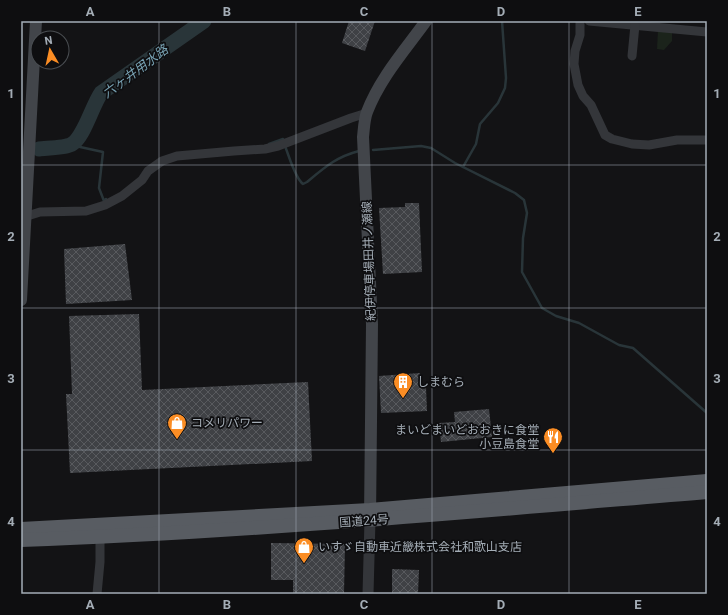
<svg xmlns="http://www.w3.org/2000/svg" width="728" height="615" viewBox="0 0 728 615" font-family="Roboto,'Noto Sans JP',sans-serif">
<defs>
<pattern id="building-cross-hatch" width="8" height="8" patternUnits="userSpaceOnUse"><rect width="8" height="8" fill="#3f4145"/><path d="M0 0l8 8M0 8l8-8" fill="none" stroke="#585a5e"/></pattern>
</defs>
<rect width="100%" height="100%" fill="#131315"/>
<path fill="#1b231b" d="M658,30l14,1v10l-8,9 -7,-1z"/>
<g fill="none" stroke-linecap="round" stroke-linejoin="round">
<g stroke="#293539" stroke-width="2.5">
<path d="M269,144l14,-5v2"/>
<path d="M71,145l32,7 -4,36 5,13 2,-2"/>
<path d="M285,146c4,10 10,32 18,38l4,-2c18,-15 29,-25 52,-31"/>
<path d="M373,150l48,-4 10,2 24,15 60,30 9,7 3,13 -4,25 -1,34 20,36 14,8 23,7 40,22 14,3 74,65"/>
<path d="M463,167l13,-23 4,-20 18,-21 7,-15 1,-10 -4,-57"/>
</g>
<path stroke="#293539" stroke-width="15" d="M39,149c7,-1 27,-1 33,-5 12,-7 20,-38 29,-51l103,-72"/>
</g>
<g fill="url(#building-cross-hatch)">
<path d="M349,21h26l-10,30 -23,-8z"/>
<path d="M405,203h14l3,69 -39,2 -4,-66 26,-1z"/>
<path d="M125,244l7,56 -66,4 -2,-55z"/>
<path d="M139,314l3,76 166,-8 4,79 -242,12 -4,-79h6l-3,-78z"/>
<path d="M420,373l1,14h5l1,24 -46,2 -2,-37z"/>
<path d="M489,409l3,28 -51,5 -2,-19 16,-1 -1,-10z"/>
<path d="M271,543l74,1 -1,50h-51v-14h-22z"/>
<path d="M392,569l27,1 -1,24h-26z"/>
</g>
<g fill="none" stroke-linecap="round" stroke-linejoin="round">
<g stroke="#34363a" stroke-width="9">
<path d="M580,21v14l-5,16 -1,13 4,21 5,11 8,9 14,30 7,4 20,5 17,1 28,-5h30"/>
<path d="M589,21l118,11"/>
<path d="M632,56l3,-31"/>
<path d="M21,218l19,-6 46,-1 19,-6 17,-9 20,-16 6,-9 14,-10 15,-5 57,-5 31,-2 13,-3 73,-28 16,-5"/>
<path d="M97,594l3,-32v-25"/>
</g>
<path stroke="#34363a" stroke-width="11" d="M368,594l2,-74"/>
<g stroke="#42454a" stroke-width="12">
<path d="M21,300l15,-279"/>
<path d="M370,519l2,-195 -9,-187c1,-8 1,-17 4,-25 13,-34 38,-62 59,-91"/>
</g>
<g stroke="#585c62" stroke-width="14">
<path d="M21,529l349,-19 337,-29"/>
<path d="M21,540c229,-8 458,-29 686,-48"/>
</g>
</g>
<path fill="none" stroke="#a4adb6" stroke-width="1" stroke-opacity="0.55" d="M159,21v573M296,21v573M432,21v573M569,21v573M21,165h686M21,308h686M21,450h686"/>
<defs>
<g id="building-pin" transform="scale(1)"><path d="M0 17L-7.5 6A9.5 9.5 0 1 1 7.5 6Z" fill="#fb8d24" stroke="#0e0e10"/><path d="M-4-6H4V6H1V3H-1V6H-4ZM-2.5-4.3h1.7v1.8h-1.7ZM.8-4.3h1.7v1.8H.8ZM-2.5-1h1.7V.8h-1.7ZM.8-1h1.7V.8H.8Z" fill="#fff"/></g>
<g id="shop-pin" transform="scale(1)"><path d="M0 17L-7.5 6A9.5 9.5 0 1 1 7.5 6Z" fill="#fb8d24" stroke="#0e0e10"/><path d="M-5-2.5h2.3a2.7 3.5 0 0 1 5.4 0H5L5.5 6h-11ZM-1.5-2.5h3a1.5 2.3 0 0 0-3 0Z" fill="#fff"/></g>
<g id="restaurant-pin" transform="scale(1)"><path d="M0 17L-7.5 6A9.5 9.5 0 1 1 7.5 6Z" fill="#fb8d24" stroke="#0e0e10"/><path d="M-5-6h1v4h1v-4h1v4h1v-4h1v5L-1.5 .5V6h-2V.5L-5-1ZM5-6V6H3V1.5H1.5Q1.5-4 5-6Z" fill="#fff"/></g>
</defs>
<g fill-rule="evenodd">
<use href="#building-pin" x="403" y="382"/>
<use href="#shop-pin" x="177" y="423"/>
<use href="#restaurant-pin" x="553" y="437"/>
<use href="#shop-pin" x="304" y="547"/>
</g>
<g text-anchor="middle" stroke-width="3.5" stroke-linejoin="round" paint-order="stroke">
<g font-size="12" fill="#a4adb6" stroke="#0e0e10">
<text transform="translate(369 261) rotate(-92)" y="4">紀伊停車場田井ノ瀬線</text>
<text transform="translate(364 521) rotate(-4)" y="4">国道24号</text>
</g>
<g font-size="12" fill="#a4adb6" stroke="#0e0e10" text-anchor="start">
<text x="417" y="386">しまむら</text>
<text x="191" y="427">コメリパワー</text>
<text x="539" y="434" text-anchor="end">まいどまいどおおきに食堂<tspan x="539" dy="14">小豆島食堂</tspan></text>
<text x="318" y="551">いすゞ自動車近畿株式会社和歌山支店</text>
</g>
<g font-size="13" font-style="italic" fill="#78a2b3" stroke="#0e0e10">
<text transform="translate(135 71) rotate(-37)" y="5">六ヶ井用水路</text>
</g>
</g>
<rect width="728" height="615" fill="none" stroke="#0e0e10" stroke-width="44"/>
<g transform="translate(50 50) rotate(351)"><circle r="19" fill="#0e0e10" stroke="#4a4e52"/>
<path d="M0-3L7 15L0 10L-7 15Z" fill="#fb8d24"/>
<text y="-6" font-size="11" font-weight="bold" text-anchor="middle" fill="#a4adb6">N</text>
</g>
<rect x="22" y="22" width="684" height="571" fill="none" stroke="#a4adb6" stroke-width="1.5"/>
<g font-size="13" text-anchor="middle" font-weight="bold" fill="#a4adb6">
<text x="90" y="16">A</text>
<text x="227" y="16">B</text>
<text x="364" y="16">C</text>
<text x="501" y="16">D</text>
<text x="638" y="16">E</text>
<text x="11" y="98">1</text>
<text x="717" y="98">1</text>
<text x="11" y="241">2</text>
<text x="717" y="241">2</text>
<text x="11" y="383">3</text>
<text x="717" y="383">3</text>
<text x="11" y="526">4</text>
<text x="717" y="526">4</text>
<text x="90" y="609">A</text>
<text x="227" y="609">B</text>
<text x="364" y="609">C</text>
<text x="501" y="609">D</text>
<text x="638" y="609">E</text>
</g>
</svg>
